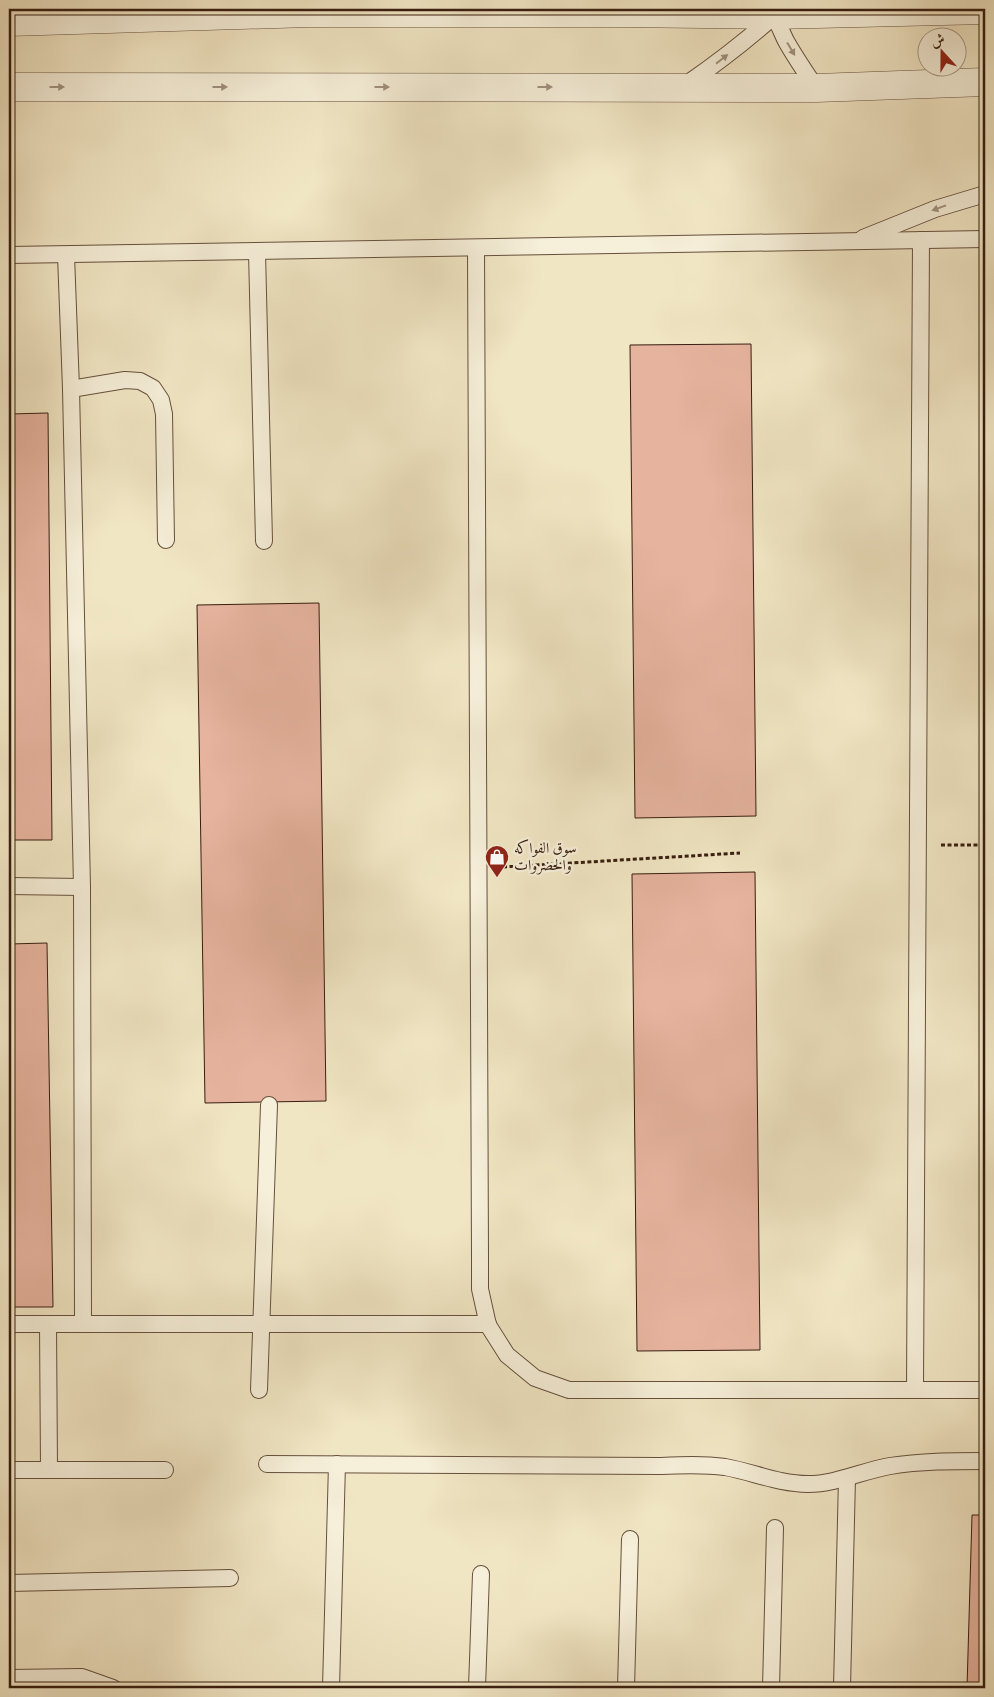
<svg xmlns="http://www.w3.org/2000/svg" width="994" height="1697" viewBox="0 0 994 1697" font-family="'IM FELL English',Amiri,serif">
<rect width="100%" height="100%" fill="#f1e6c4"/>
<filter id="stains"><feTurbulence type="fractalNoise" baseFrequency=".004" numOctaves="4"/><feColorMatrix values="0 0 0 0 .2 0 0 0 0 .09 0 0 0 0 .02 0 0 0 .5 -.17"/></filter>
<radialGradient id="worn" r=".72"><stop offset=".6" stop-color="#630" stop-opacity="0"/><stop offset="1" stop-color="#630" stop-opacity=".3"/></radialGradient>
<g fill="#e6b39e" stroke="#381e10">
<path d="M751,344l5,472 -121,2 -5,-473z"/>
<path d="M48,413l4,427h-43v-426z"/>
<path d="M319,603l7,498 -121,2 -8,-498z"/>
<path d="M755,872l5,478 -123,1 -5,-477z"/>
<path d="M47,943l6,364h-44v-363z"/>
<path d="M972,1515h13v173h-18z"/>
</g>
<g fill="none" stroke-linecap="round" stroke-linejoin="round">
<g stroke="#66503d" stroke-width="18">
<g id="service">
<path d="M770,10c7,9 11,21 16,31 9,16 20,32 30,47"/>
<path d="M684,86c32,-22 62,-45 91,-71"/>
<path d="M863,238l72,-29 50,-15"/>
<path d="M476,248l4,1006v35l8,36 19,30 28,23 34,12h416"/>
<path d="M257,252l7,289"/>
<path d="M9,255l976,-16"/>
<path d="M66,255l5,134 11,498 1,437"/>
<path d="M71,389l54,-9 15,1 13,7 8,12 3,14 2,126"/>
<path d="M9,886l73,1"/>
<path d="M9,1324h479"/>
<path d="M48,1324l1,146"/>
<path d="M259,1390l10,-285"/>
<path d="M915,1390l6,-1150"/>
<path d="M267,1464l393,2c22,-1 43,-2 65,1 28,5 54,17 83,17 28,0 54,-13 82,-18 31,-5 63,-5 95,-5"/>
<path d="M9,1470h156"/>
<path d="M9,1583l221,-5"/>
<path d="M9,1678l73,-1 31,11"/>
<path d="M331,1688l6,-224"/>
<path d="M477,1688l4,-114"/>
<path d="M626,1688l4,-149"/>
<path d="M771,1688l4,-160"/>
<path d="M842,1688l5,-210"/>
</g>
</g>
<g stroke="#66503d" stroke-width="29">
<g id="tertiary">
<path d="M9,22l299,-9h312l154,2 211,-5"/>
<path d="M9,87l807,1 169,-6"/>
</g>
</g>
<g stroke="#381e10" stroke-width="3" stroke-dasharray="4 2.5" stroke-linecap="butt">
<path d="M941,845h44"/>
<path d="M503,867l237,-14"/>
</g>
<use href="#service" stroke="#f6efd9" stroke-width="16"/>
<use href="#tertiary" stroke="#f6efd9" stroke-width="28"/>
</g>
<defs><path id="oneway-solid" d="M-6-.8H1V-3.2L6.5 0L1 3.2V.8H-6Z" transform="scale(1.25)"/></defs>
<g fill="#a0917f">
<use href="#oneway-solid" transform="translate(791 49) rotate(59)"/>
<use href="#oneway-solid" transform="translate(722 59) rotate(-38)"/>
<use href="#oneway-solid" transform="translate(57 87)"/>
<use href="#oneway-solid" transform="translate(220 87)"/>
<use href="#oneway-solid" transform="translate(382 87)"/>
<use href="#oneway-solid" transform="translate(545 87)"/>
<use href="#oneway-solid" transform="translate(939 208) rotate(160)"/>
</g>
<defs>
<g id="shop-pin" transform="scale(1.25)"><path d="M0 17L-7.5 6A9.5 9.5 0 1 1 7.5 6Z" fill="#8f2418" stroke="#f6efd9"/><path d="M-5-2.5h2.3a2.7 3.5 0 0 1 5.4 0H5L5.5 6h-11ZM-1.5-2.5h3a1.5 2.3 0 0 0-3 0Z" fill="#fff"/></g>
</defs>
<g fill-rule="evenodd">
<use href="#shop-pin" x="497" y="857"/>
</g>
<g text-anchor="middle" stroke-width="4.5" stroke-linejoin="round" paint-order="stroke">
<g font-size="15" fill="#381e10" stroke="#f6efd9" text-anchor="start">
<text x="514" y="853">سوق الفواكه<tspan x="514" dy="17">والخضروات</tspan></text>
</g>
</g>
<rect width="994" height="1697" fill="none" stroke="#f1e6c4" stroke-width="30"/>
<rect x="10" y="10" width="974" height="1677" fill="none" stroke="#381e10" stroke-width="2.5"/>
<rect x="15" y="15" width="964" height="1667" fill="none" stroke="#381e10"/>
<g transform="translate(942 52) rotate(339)"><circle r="24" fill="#f6efd9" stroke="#aa9b89"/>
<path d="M0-4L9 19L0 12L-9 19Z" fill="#8f2418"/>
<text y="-8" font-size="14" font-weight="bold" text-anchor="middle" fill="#381e10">ش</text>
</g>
<rect width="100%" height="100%" filter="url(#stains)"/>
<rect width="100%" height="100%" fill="url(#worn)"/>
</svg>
